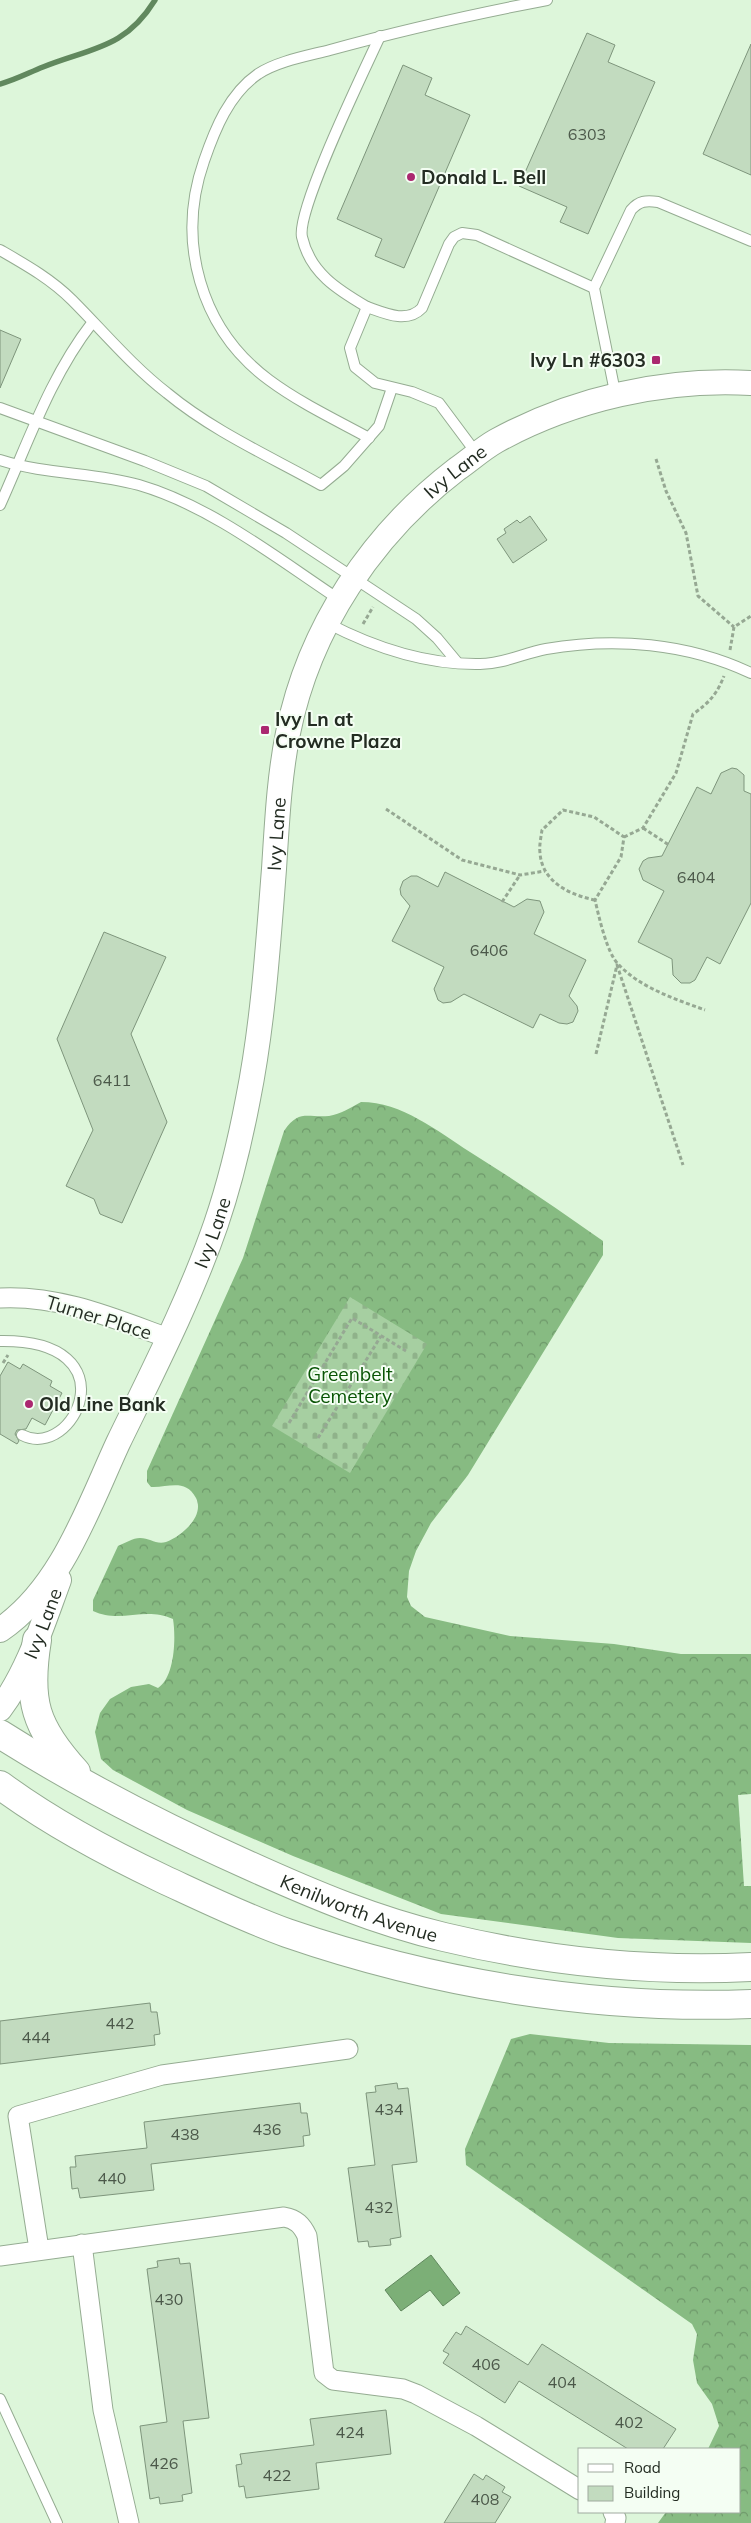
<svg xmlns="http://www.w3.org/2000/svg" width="751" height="2523" viewBox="0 0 751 2523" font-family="Mulish,sans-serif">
<defs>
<pattern id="forest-crowns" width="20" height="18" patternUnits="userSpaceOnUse" patternTransform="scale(1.25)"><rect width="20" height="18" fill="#87bb82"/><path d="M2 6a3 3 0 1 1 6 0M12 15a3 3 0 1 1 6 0" fill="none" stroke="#6e986a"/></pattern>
<pattern id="cemetery-stones" width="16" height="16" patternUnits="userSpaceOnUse" patternTransform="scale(1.25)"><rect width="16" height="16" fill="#a6cfa1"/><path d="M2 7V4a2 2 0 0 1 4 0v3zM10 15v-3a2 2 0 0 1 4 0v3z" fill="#8fb28a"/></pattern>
</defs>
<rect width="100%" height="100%" fill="#ddf6da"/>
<g fill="url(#forest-crowns)">
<path d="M361,1102c41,0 76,29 109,50 45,28 89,58 133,89v14l-135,220 -37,48 -15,28 -7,20 -2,26 4,9 14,11 85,19 104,8 67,10h70v140l-13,1 6,91h7v57l-133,-5 -177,-24 -148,-58 -106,-46 -74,-40 -12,-11 -6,-27 5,-19 10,-14 21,-12 18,-3 9,4c17,-11 18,-51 15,-69 -29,-13 -52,5 -80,-8v-11l25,-54c7,-3 15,-8 22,-8 10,0 16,7 26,4 16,-6 39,-26 30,-44 -11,-20 -28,-10 -45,-11l-4,-5v-11l96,-213 41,-127c15,-22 23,-13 45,-15 12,-2 21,-8 32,-14z"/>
<path d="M530,2034l79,9 142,2v478h-93l8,-11h74v-63h-32l11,-23 -7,-22 -15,-21 -4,-23 4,-26 -5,-10 -226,-159 -1,-16 46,-110z"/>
</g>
<path fill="url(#cemetery-stones)" d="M350,1297l77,47 -77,129 -78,-47z"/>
<path fill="#7caf77" stroke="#61885e" d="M431,2255l29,38 -17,13 -13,-16 -29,21 -16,-21z"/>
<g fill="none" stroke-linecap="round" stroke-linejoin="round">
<path stroke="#61885e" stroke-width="5.5" d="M0,84c15,-4 28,-11 43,-17 47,-19 82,-18 112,-67"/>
</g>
<g fill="#c2dbbf" stroke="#7e957c">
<path d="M587,33l28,12 -7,17 47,20 -67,152 -28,-12 7,-15 -48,-21z"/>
<path d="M751,44v131l-48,-21z"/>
<path d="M403,65l29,13 -7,17 45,20 -66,153 -29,-12 7,-17 -45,-20z"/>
<path d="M0,330l21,9 -21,49z"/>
<path d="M530,516l17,24 -34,23 -16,-24 9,-6 -2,-4 13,-9 3,3z"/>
<path d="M732,768l5,1 7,6v16l7,3v109l-31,61 -13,-7 -12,23 -5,3h-9l-8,-8 -1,-16 -34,-17 26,-51 -21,-11 -4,-11 4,-8 5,-3 14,-2 35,-69 14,7 10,-21z"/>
<path d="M445,872l69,35 13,-8 13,2 4,11 -10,22 52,26 -17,36 8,10 1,5 -5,11 -6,2 -8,-1 -19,-9 -7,14 -69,-34 -13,8 -8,1 -5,-3 -4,-11 10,-22 -52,-26 18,-35 -9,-11 -1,-6 3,-8 8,-5h6l21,11z"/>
<path d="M104,932l62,25 -35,77 36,88 -45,101 -22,-9 -6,-15 -28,-13 27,-56 -36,-91z"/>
<path d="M8,1362l12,7 3,-5 29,17 -2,5 12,7 -17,32 -13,-7 -6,11 -9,1 -2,4 4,7 -2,3 -17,-10v-58z"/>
<path d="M150,2003l1,9h6l3,22 -6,1 1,10 -155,19v-43z"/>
<path d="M397,2083l1,6 10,-1 9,74 -25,3 9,72 -11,2 1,6 -22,2 -1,-6 -10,1 -10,-74 27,-3 -9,-72 10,-1 -1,-6z"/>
<path d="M300,2103l1,10h6l3,22 -7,1 1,10 -153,18 3,26 -74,8 -2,-10 -6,1 -2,-22h6l-1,-11 72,-8 -3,-26z"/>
<path d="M179,2258l1,6 10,-1 19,155 -26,3 9,72 -10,2 1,6 -23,3 -1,-7 -9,2 -10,-73 27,-4 -20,-153 11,-2 -1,-6z"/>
<path d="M466,2326l62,39 14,-21 134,85 -13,20h-35l-109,-68 -14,22 -62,-40 6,-9 -6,-3 13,-19 5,3z"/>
<path d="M386,2410l5,44 -75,9 3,26 -73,9 -2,-12 -5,1 -3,-22 6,-1 -2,-10 74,-9 -4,-26z"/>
<path d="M474,2474l9,6 3,-5 19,12 -3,5 9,5 -16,26h-51z"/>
</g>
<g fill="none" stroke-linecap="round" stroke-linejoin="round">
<g stroke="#95ac92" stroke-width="12">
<g id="service">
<path d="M0,250c26,15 51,29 72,50 31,31 60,66 95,93 46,38 102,63 154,92l23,-19 35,-40 13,-38"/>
<path d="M367,307c-29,-17 -57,-34 -65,-70 -6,-27 63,-168 78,-201"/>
<path d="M616,397l-22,-109 37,-78c8,-9 15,-10 27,-8l93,39"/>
<path d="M0,408l145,53 61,25 80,47 130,86 21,19 20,24"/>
<path d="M369,438c-33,-18 -69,-35 -100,-58 -69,-51 -93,-139 -65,-219 11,-32 25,-67 54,-87 20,-13 49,-18 72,-24 72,-20 144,-36 217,-50"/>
<path d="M477,454l-38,-51 -27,-11 -37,-9 -20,-16 -5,-19 17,-41c17,6 40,17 55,1l27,-64 5,-7 8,-4 15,2 117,53"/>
<path d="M0,460c47,15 93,12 139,25 72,21 139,74 201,115"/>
<path d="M0,505c28,-62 50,-128 92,-182"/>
<path d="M327,623c48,25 98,42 153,41 23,0 44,-11 66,-15 69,-12 141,-6 205,24"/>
<path d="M0,1341c133,-2 74,121 22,94"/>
<path d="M0,2399l57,124"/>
</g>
</g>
<g stroke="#95ac92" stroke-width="21">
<g id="minor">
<path d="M0,1298c60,-3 113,20 168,40"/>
<path d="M82,2244l21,166 26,113"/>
<path d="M39,2249l-21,-133 144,-41 186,-26"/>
<path d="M0,2256l284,-39c12,2 18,8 23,19l17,137 9,7 70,9 13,5 60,32 104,64"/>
<path d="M613,2512l3,6 -1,5"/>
</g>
</g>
<g stroke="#95ac92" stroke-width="26">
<g id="tertiary">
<path id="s1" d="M0,1630c61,-41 88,-122 118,-187 35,-72 72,-144 98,-219 14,-41 24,-83 32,-125 15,-75 20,-153 26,-230 3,-46 5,-91 14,-136 21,-105 84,-199 169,-264 13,-9 25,-20 39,-28 76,-42 169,-63 255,-58"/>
<path id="s2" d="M0,1709c28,-37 43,-86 59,-129"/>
</g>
</g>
<g stroke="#95ac92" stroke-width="30">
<g id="primary">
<path d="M37,1640c-10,61 -2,87 39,132"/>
<path id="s3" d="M0,1734c79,50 163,93 248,131 64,29 128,56 196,72 100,24 204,35 307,30"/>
<path d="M0,1785c50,37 106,67 163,94 41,19 82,39 124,54 148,51 308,77 464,71"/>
</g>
</g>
<g stroke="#96a893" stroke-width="3" stroke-dasharray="4 2.5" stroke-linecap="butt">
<path d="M656,459l10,32 20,42 12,63 36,31"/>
<path d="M363,624l10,-17"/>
<path d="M730,650l4,-23 17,-11"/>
<path d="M386,809l76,51 58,15 25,-4"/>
<path d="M643,828l26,17"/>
<path d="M624,837l19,-9 33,-55 17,-59c16,-11 24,-20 31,-38"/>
<path d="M595,900c-25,-5 -53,-18 -55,-47 -1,-7 1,-16 2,-23l21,-20 31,7 30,20 -3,20 -26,43c4,17 12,54 24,65 22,23 56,34 86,45"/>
<path d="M502,902l18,-27"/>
<path d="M596,1054l21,-89 66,200"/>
<path d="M3,1363l5,-8"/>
<path d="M289,1423l63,-105 54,33"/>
<path d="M318,1438l63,-102"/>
</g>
<use href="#service" stroke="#fff" stroke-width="10"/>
<use href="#minor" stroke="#fff" stroke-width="19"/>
<use href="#tertiary" stroke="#fff" stroke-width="24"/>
<use href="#primary" stroke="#fff" stroke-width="28"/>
</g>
<g fill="#ab2770" stroke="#f4fef3" stroke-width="2">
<circle cx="411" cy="177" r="5"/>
<rect x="651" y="355" width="10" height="10" rx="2.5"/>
<rect x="260" y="725" width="10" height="10" rx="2.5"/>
<circle cx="29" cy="1404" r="5"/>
</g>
<g text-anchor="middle" stroke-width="4" stroke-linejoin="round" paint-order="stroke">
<g font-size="16" fill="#4b5849">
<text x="587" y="140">6303</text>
<text x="696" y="883">6404</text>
<text x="489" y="956">6406</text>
<text x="112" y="1086">6411</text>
<text x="120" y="2029">442</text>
<text x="36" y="2043">444</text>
<text x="389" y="2115">434</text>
<text x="267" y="2135">436</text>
<text x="185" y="2140">438</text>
<text x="112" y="2184">440</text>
<text x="379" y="2213">432</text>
<text x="169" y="2305">430</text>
<text x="486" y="2370">406</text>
<text x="562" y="2388">404</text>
<text x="629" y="2428">402</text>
<text x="350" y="2438">424</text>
<text x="164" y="2469">426</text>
<text x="277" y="2481">422</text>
<text x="485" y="2505">408</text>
</g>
<g font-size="19" font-weight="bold" fill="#232c22" stroke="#f4fef3" text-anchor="start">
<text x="421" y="184">Donald L. Bell</text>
<text x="646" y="367" text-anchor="end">Ivy Ln #6303</text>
<text x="275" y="726">Ivy Ln at<tspan x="275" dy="22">Crowne Plaza</tspan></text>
<text x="39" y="1411">Old Line Bank</text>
</g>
<g font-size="19" fill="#232c22" stroke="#f4fef3">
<text dy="7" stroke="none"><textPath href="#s1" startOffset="1279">Ivy Lane</textPath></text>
<text dy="7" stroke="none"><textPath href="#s1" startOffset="860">Ivy Lane</textPath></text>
<text dy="7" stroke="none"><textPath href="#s1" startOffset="455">Ivy Lane</textPath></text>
<text transform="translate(99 1317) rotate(17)" y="7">Turner Place</text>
<text dy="7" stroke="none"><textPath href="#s2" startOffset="96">Ivy Lane</textPath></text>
<text dy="7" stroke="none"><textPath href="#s3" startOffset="400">Kenilworth Avenue</textPath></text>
</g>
<g font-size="19" fill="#085404" stroke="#f4fef3">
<text x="350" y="1381">Greenbelt<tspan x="350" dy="22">Cemetery</tspan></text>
</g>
</g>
<rect x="578" y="2448" width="162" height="65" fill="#f4fef3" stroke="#a0aa9f"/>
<rect x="588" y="2464" width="25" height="8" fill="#ffffff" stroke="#a0aa9f"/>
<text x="624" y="2473" font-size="15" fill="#232c22">Road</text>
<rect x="588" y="2486" width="25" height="15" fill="#c2dbbf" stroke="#a0aa9f"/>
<text x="624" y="2498" font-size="15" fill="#232c22">Building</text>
</svg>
